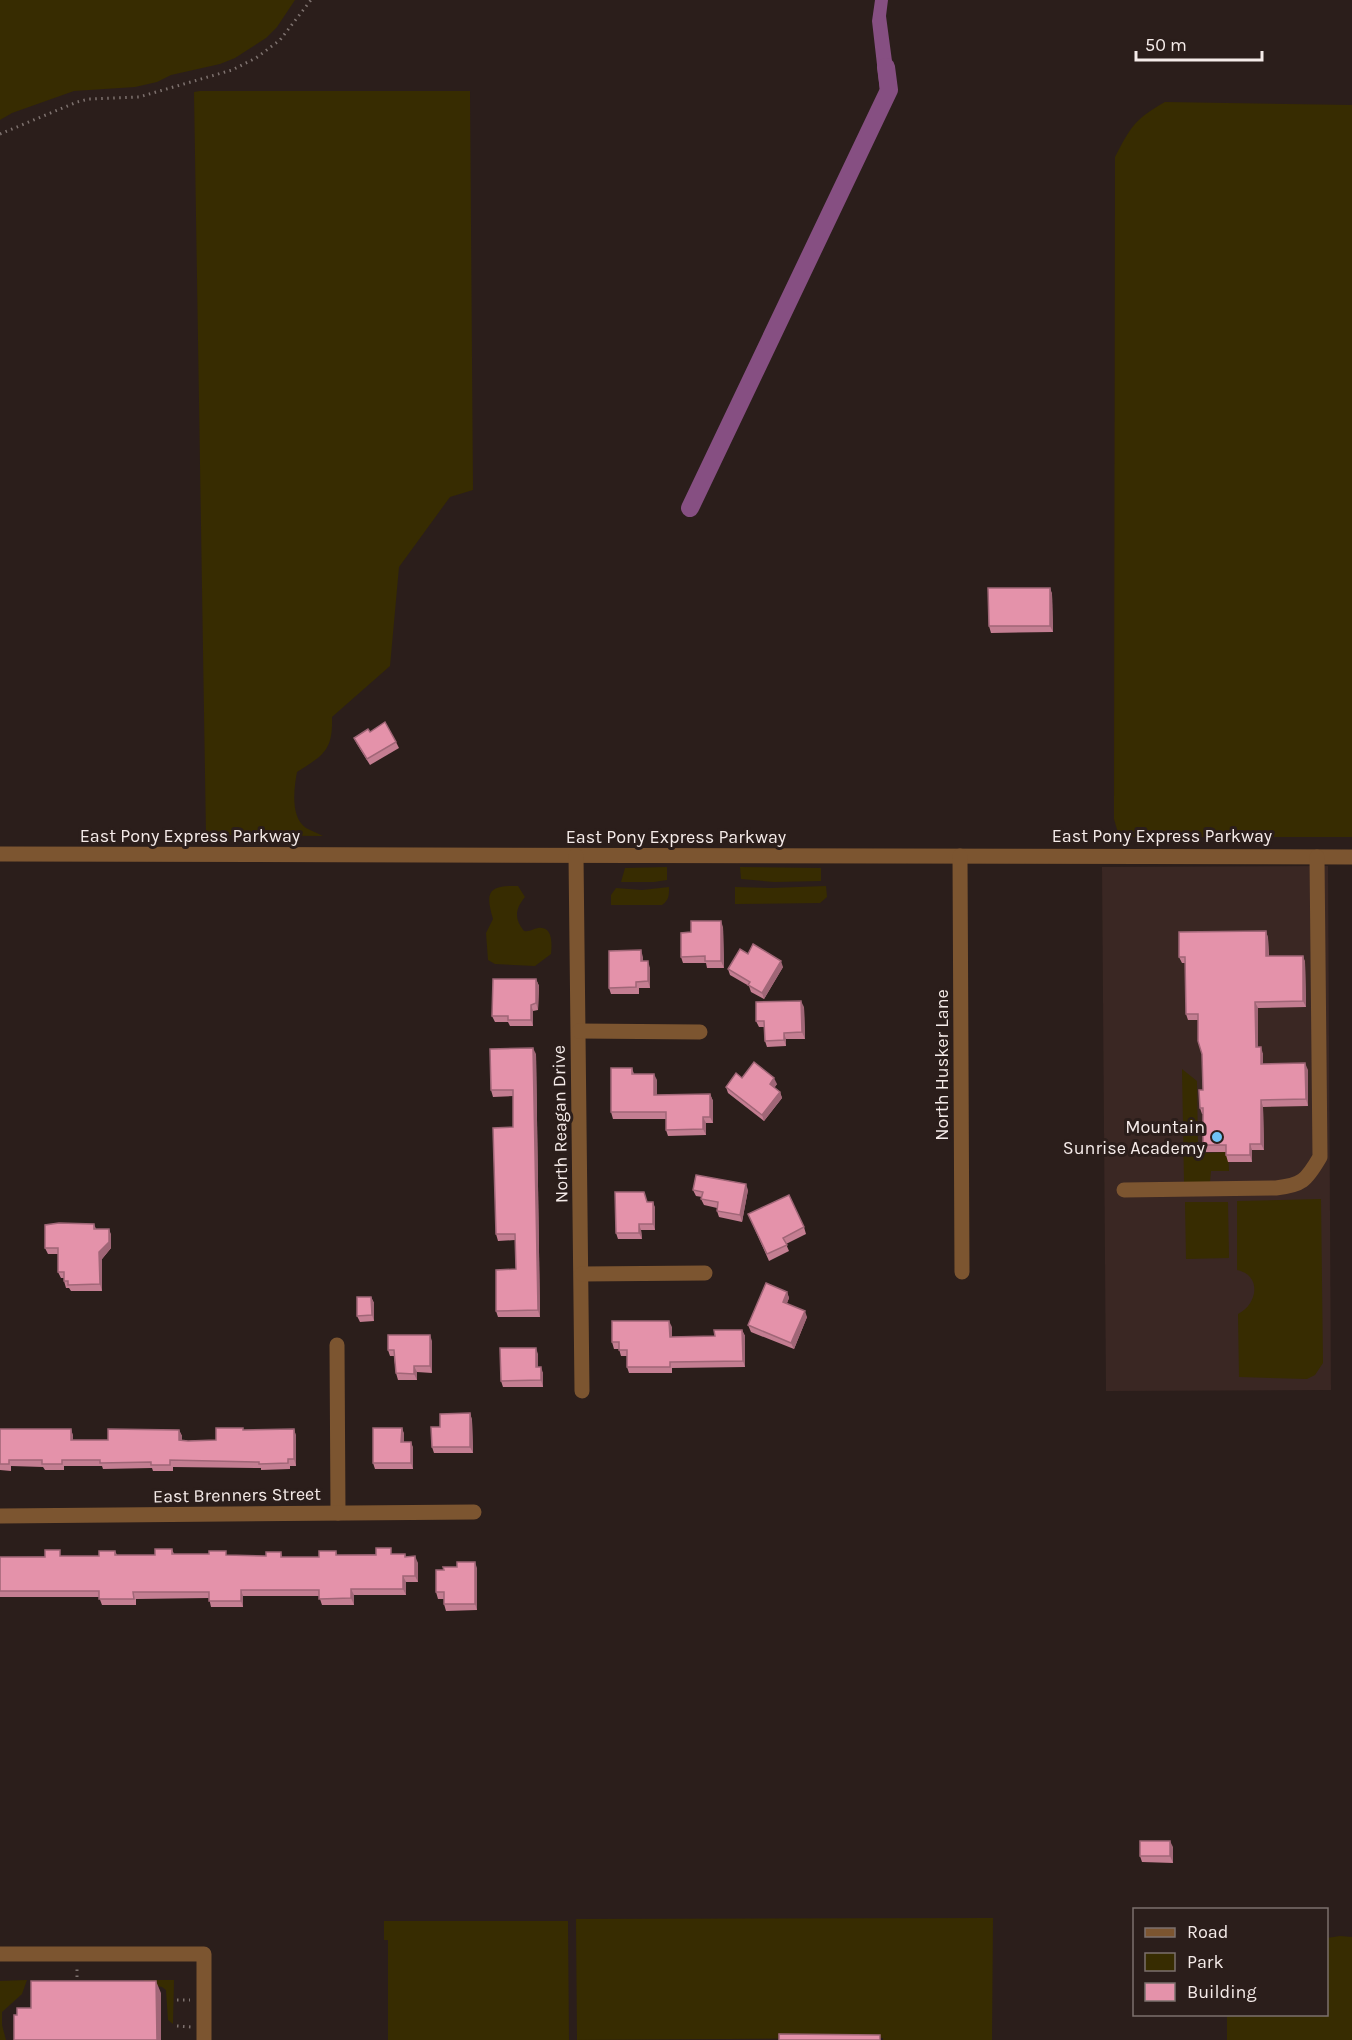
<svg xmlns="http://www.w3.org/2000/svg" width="1352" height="2040" viewBox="0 0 1352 2040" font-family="Karla,sans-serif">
<rect width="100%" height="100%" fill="#2b1e1b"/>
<path fill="#3a2723" d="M1328,866l3,524 -225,1 -4,-524z"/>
<g fill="#372c01">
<path d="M0,0h295l-18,27 -11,11 -31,20 -15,6 -49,11 -14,7 -22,5 -61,4 -62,22 -12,7z"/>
<path d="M200,91h270l3,399 -23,7 -51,70 -9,99 -58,51c1,33 -8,38 -35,55 -3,16 -7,45 9,56 5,3 12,5 17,8l-117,-1 -12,-743z"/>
<path d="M1165,102l187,3v732h-222l-12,-4 -4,-14 1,-662c16,-31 20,-38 50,-55z"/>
<path d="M667,867v13l-13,2h-33l4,-14z"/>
<path d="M740,867l81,1v13l-47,1 -33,-3z"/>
<path d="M518,886l7,11c-10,12 -11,22 -1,34 6,1 8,-2 14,-3 15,-2 14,16 13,26l-16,12 -40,-2 -7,-4 -2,-27 7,-14c-8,-27 -5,-34 25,-33z"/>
<path d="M826,886l1,11 -7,6 -85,1v-17l36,1z"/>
<path d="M669,887c0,9 0,13 -7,18h-51v-10l5,-7 26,2z"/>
<path d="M1182,1069l15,12 1,68 6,4 24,-1 1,19h-18l-1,11h-26z"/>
<path d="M1321,1199l2,164 -8,12 -8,4 -68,-2 -1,-63c20,-10 24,-39 -1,-44v-69z"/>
<path d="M1185,1202h43l1,56 -43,1z"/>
<path d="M993,1918l-1,122h-109v-2l-306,2 -1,-121z"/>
<path d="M384,1921h184l1,119h-181v-100h-4z"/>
<path d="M1340,1936l12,1v103h-125v-25l99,-1 1,-76z"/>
<path d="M27,1980l-5,14 -20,18v13l4,15h-6v-59z"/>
<path d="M144,1980h30l-1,44 -5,-4 -2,-30 -4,-3 -18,-4z"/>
</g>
<path fill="#864f82" d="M875,0h13l-2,16 10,75h-16l-8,-70z"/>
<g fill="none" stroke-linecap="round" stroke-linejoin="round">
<path stroke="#864f82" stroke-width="18" d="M690,508l199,-418 -3,-23"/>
<g stroke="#7e726f" stroke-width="3" stroke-dasharray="1.5 4.5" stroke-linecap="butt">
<path d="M0,134l77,-32 12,-3 50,-2 93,-27 24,-12 24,-18 31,-40"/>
<path d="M77,1977v-9"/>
<path d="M177,2000h13"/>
<path d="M177,2026l14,1"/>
</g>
<g stroke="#7c5530" stroke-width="15">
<path d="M0,854l1352,3"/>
<path d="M576,856l6,535"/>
<path d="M960,856l2,416"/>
<path d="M579,1031l121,1"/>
<path d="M1124,1190l152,-2c26,-3 30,-7 44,-31l-3,-300"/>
<path d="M582,1274l123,-1"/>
<path d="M337,1345l1,168"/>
<path d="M0,1516l474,-4"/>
<path d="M0,1954h204v86"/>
</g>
</g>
<g fill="#c47e92">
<path d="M1050,588l2,6 1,38 -62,1 -2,-7z"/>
<path d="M370,732l26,10 3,6 -29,17 -13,-21 -3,-6z"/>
<path d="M723,927l1,41h-17l-1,-5h-23l-2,-6 10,-25z"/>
<path d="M1266,931l2,7 1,18h34l2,6 1,45 -48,1v39l5,7v10l45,6v36l-45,1 1,43h-12v12h-24l-2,-7v-3h-20l-3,-7v-31h-1l-2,-6 3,-18 -1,-36 -4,-34h-10l-2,-6v-51h-4l-3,-6z"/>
<path d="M748,954l35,13 -19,32 -13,-7 -2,-6 -19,-11 -2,-6z"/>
<path d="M643,957v4l7,7v20h-11v6h-28l-2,-6z"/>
<path d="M536,979l3,7 -1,24 -5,1v15h-23l-2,-4h-13l-3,-6z"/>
<path d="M804,1007l1,32h-19v7l-19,1 -2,-6 -1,-14h-5l-3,-6z"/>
<path d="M536,1054l4,263h-42l-2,-6 20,-42 -1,-29 -17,1 -2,-7 17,-107v-31l-20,1 -2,-7z"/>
<path d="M632,1068l2,6 23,6v15l53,-1 3,7v22h-7v12l-38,1 -2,-6v-11h-53l-2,-7z"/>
<path d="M742,1078l35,6 -3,4 6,4 2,6 -18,23 -36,-28 -2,-6z"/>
<path d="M693,1190h55l-6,32 -23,-5 -2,-6v-3l-13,-3 -3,-6 1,-2 -6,-1z"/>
<path d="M647,1202h6l2,6v22h-14l1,9h-24l-2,-6z"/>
<path d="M748,1214l56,13 2,7 -20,10 3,7 -20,10z"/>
<path d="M94,1224l2,5h13l2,6v13l-9,11v32h-31l-2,-3h-3l-2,-7v-3h-3l-3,-6v-18h-10l-3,-6z"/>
<path d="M787,1292l2,6 -2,5 20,14 -13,32 -43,-17 -3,-7z"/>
<path d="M371,1297l3,6v18l-14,1 -3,-6z"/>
<path d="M672,1327v10l43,-1 27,-6 3,6v31l-73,1v5h-43l-2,-6v-11h-6l-2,-7h-5l-2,-7z"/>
<path d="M432,1341v32l-15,-1v8h-19l-2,-7 -2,-17h-4l-2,-6z"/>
<path d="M538,1354v13l5,6v14h-40l-2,-6z"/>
<path d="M470,1413l2,7 1,33h-39l-2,-6 8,-20z"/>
<path d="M402,1428l2,6v8h7l2,6v21h-38l-2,-6z"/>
<path d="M0,1429h71l2,7v4h35l71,-10 3,6v4l6,1 28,-1 28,-10 50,-1 2,7v30h-6v3l-29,1v-2l-88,-1v4h-20l-1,-3 -49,1 -1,-3h-38v4h-19l-2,-3 -32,-1v5l-11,-1z"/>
<path d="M172,1549l2,5 92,2 15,-4 1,5h37l17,-6 1,4 68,-1 1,3 12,6v19h-12v13h-52v10h-32l-3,-9h-76v11h-32l-2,-9 -73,1v6h-34l-3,-8h-99v-40l99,-1 16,-5 2,4h38z"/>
<path d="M477,1568v42l-31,1 -2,-7v-5h-6l-2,-7z"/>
<path d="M1173,1847v16l-31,-1 -2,-6z"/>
</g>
<g fill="#a06677">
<path d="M1050,588l2,6 1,38 -3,-6z"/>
<path d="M721,921l2,6 1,41 -3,-7z"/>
<path d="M1266,931l2,7 1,25 -3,-7z"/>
<path d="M641,950l2,7v11l-2,-7z"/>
<path d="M1303,956l2,6 1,45 -3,-6z"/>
<path d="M648,961l2,7v20l-2,-7z"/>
<path d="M781,961l2,6 -19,32 -2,-6z"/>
<path d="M536,979l3,7 -1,24 -2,-7z"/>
<path d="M801,1001l3,6 1,32 -3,-7z"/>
<path d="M1255,1002l3,6v46l-2,-7z"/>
<path d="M531,1005l2,6v15l-2,-6z"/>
<path d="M784,1033l2,6v7l-2,-6z"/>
<path d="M1261,1047l2,7v16l-2,-6z"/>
<path d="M533,1048l3,6 4,263 -2,-7z"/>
<path d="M1305,1063l3,7v36l-2,-7z"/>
<path d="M654,1074l3,6v21l-3,-6z"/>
<path d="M774,1078l3,6 -5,7 -2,-7z"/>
<path d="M780,1092l2,6 -18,23 -2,-6z"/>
<path d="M710,1094l3,7v22l-3,-6z"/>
<path d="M1261,1100l2,7 1,43 -3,-6z"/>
<path d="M703,1117l3,6v12l-3,-6z"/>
<path d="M1250,1144l2,6v12l-2,-7z"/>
<path d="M746,1184l2,6 -6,32 -2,-7z"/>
<path d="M653,1202l2,6v22l-2,-6z"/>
<path d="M639,1224l2,6 1,9 -3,-6z"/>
<path d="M109,1229l2,6v13l-9,11v32l-2,-7 -1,-32z"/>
<path d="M787,1292l2,6 -4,10 -2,-6z"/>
<path d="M371,1297l3,6v18l-2,-6z"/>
<path d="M805,1311l2,6 -13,32 -3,-6z"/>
<path d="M669,1321l3,6v16l-2,-6z"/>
<path d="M742,1330l3,6v31l-2,-6z"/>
<path d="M430,1335l2,6v32l-2,-7z"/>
<path d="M536,1348l2,6v19l-2,-6z"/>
<path d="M414,1366l3,6v8l-3,-6z"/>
<path d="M541,1367l2,6v14l-2,-7z"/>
<path d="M470,1413l2,7 1,33 -3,-6z"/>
<path d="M402,1428l2,6v14l-3,-6z"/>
<path d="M71,1429l2,7v10l-2,-6z"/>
<path d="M294,1429l2,7v30l-2,-7z"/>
<path d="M179,1430l3,6v10l-3,-6z"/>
<path d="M411,1442l2,6v21l-2,-6z"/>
<path d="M415,1556l3,7v19l-3,-6z"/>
<path d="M475,1562l2,6v42l-2,-6z"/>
<path d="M403,1576l3,6v13l-3,-6z"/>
<path d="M351,1589l3,6v10l-3,-7z"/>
<path d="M241,1590l2,6v11l-2,-6z"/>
<path d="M1170,1841l3,6v16l-3,-7z"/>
<path d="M156,1981l5,12v47h-4z"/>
</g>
<g fill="#e492aa" stroke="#a06677" stroke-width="1.5">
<path d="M988,588h62v38h-61z"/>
<path d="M385,722l11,20 -29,17 -13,-21 14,-9 2,3z"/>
<path d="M691,921h30v40h-16v-5l-24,1v-24l10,-1z"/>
<path d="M1266,931v25h37v45l-48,1 1,45h5v17l44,-1 1,36 -45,1v44h-11v11h-24v-10h-23v-37h-3l-1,-18h4l-1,-36 -4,-13v-27h-12l-1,-57h-6v-25z"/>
<path d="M753,944l28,17 -19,32 -14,-8 2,-3 -22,-13 12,-20 8,5z"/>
<path d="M641,950v11h7v20l-12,1v5l-27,1v-37z"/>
<path d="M493,979h43v24l-5,2v15h-23v-4h-16z"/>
<path d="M801,1001l1,31 -18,1v7l-19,1 -1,-20h-8v-19z"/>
<path d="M533,1048l5,262 -42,1v-41l20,-1 -1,-35h-19l-3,-106 20,-1v-37h-22l-1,-41z"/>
<path d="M754,1062l20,16 -4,6 10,8 -18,23 -36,-28 10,-14 6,5z"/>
<path d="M611,1068h21v6h22v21l56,-1v23h-7v12l-37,1v-18h-55z"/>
<path d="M696,1175l50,9 -6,31 -23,-4 1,-9 -17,-3 2,-7 -10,-2z"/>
<path d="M615,1192h29l3,10h6v22h-14v9h-23z"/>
<path d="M789,1195l15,32 -21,11 4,7 -20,9 -19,-40z"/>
<path d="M59,1223l35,1v5h15v13l-10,10 1,32 -32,1v-4h-4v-9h-6v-24h-13v-23z"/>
<path d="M766,1283l21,9 -4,10 22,9 -14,32 -43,-18z"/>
<path d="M357,1297h14l1,18 -15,1z"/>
<path d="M612,1321h57l1,16 45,-1 -1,-6h28l1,31 -73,1v5h-43v-17h-8v-8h-7z"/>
<path d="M388,1335h42v31h-16v8l-18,-1 -2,-23h-6z"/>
<path d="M500,1348h36v19h5v13l-40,1z"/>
<path d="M470,1413v34h-38l-1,-20h9v-13z"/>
<path d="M216,1428h27v2l51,-1v30h-6v4l-29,1v-2l-89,-2v5h-19v-3l-51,1v-3h-38v4h-20v-4h-33v4h-9v-35h71v11h37v-11l71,1v10l9,1 28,-1z"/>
<path d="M373,1428h29l-1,14h10v21h-38z"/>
<path d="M376,1548h15v6h14v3l10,-1v20h-12v13h-52v9l-32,1v-9h-78v11h-32v-9h-76l1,7h-35v-8h-99v-34h45v-7h15v6h39v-5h16v4h40v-6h17v5h37v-3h17v4l40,1v-4h15v5h38v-6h17v4h40z"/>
<path d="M457,1562h18v42h-31v-12h-8v-22h8l-1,-3h14z"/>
<rect x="1140" y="1841" width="30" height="15"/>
<path d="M31,1981h125l1,59h-143v-25h3v-7h14z"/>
<path d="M779,2034l101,1v5h-101z"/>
</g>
<circle fill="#6fc2f4" stroke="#2b1e1b" stroke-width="2" cx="1217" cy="1137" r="6"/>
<g text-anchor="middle" stroke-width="6" stroke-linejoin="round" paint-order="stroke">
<g font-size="18" fill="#f5ebe9" stroke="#2b1e1b">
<text x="190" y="842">East Pony Express Parkway</text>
<text x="1162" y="842">East Pony Express Parkway</text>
<text x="676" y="843">East Pony Express Parkway</text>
<text transform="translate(942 1065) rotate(-90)" y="6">North Husker Lane</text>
<text transform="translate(560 1124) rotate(-91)" y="6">North Reagan Drive</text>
<text transform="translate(237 1495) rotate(-1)" y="6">East Brenners Street</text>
</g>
<g font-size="18" fill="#f5ebe9" stroke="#2b1e1b" text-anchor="end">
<text x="1205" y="1133">Mountain<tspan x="1205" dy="21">Sunrise Academy</tspan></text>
</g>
</g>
<rect x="1133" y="1908" width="195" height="108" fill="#2b1e1b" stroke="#7c706d" stroke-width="1.5"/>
<rect x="1145" y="1928" width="30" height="9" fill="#7c5530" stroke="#7c706d" stroke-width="1.5"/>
<text x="1187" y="1938" font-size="18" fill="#f5ebe9">Road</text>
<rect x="1145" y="1953" width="30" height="18" fill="#372c01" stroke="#7c706d" stroke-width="1.5"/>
<text x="1187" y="1968" font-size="18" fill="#f5ebe9">Park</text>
<rect x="1145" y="1983" width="30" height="18" fill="#e492aa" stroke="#7c706d" stroke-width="1.5"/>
<text x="1187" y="1998" font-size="18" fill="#f5ebe9">Building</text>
<path d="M1136 51v9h126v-9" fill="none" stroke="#f5ebe9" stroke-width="3"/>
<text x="1145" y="51" font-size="18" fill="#f5ebe9" stroke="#2b1e1b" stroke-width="4.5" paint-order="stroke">50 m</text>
</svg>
